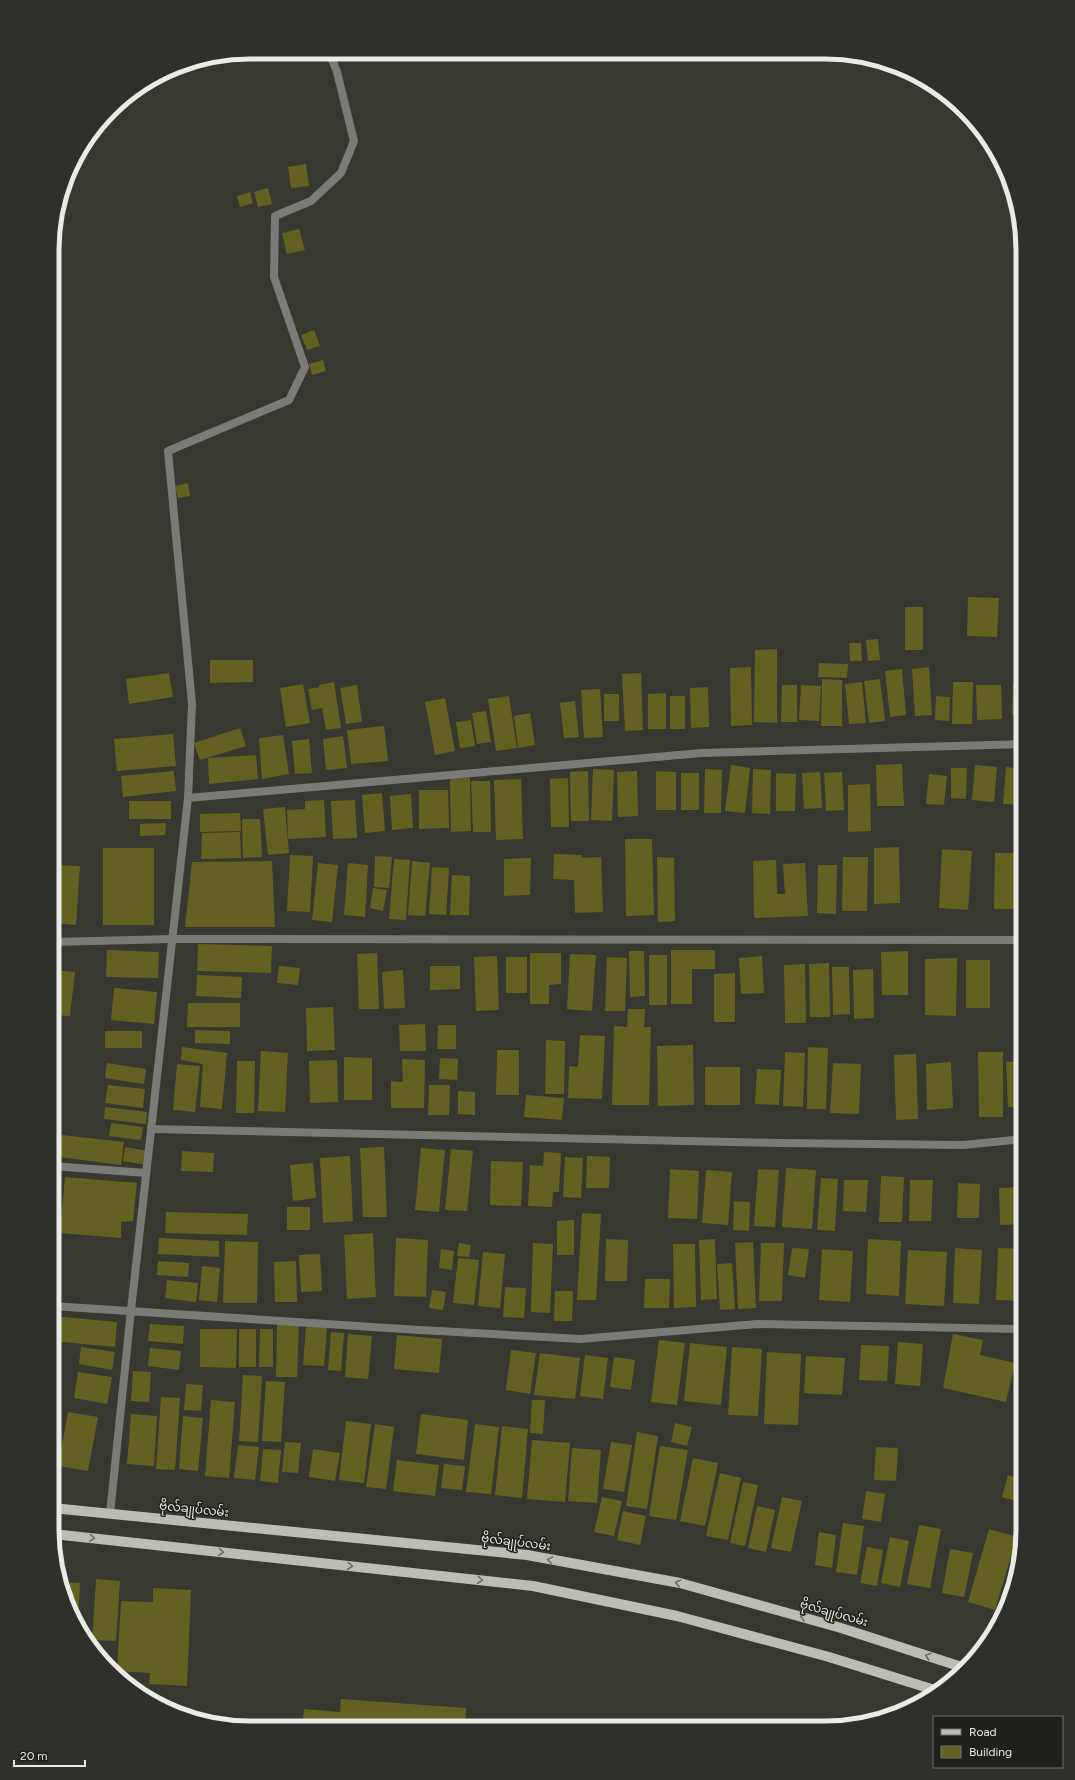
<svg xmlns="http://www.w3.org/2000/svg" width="1075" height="1780" viewBox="0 0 1075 1780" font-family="Figtree,'Noto Sans Myanmar',sans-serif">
<rect width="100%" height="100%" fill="#373830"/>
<g fill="#626122">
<path d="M306,164l3,22 -18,2 -3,-21z"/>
<path d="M268,188l4,16 -14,3 -4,-15z"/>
<path d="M250,192l3,11 -13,4 -3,-11z"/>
<path d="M299,229l6,21 -18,4 -5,-21z"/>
<path d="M314,330l6,16 -13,4 -6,-15z"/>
<path d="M323,360l3,11 -14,4 -3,-11z"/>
<path d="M188,483l2,13 -12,2 -3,-12z"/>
<path d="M968,597l31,1 -2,39 -30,-1z"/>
<rect x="905" y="607" width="18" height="43"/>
<path d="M878,639l2,21 -12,1 -2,-21z"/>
<path d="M849,643h12l1,18h-12z"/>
<path d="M777,649v74l-23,-1 1,-72z"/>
<path d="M210,660h43v22l-43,1z"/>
<path d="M819,663l29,1 -1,14 -29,-1z"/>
<path d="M751,667l1,58 -21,1 -1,-58z"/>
<path d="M929,667l3,48 -17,1 -3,-47z"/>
<path d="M902,669l4,46 -16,2 -5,-46z"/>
<path d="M169,673l4,24 -44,7 -3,-25z"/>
<path d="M641,673l2,57 -18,1 -3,-57z"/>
<path d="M822,679l20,1v46h-21z"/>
<path d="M880,679l5,42 -16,2 -5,-42z"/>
<path d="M334,682l7,46 -15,2 -4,-22 -10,2 -4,-21 11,-2v-2z"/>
<path d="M862,682l4,41 -17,1 -4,-40z"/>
<path d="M953,682h20l-1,42h-20z"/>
<path d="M303,684l7,39 -24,4 -6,-39z"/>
<path d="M1013,684l10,1v30h-11z"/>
<path d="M357,685l5,37 -16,2 -6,-36z"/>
<path d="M782,685h15v37h-16z"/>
<path d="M801,685l20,1 -2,35 -20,-1z"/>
<path d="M976,685h25l1,34 -25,1z"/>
<path d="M708,687l1,40 -18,1 -1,-40z"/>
<path d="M600,689l3,48 -19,1 -3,-48z"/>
<path d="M666,693v36h-18v-35z"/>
<rect x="604" y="694" width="15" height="27"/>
<path d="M509,696l8,52 -21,3 -8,-52z"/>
<rect x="670" y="696" width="15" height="33"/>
<path d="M936,696l14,1 -1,24 -14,-1z"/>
<path d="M445,698l10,53 -20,4 -10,-53z"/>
<path d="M575,701l4,36 -15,1 -4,-35z"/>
<path d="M486,711l5,31 -14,2 -5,-31z"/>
<path d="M530,713l5,32 -17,3 -4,-32z"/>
<path d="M471,720l4,26 -15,2 -4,-26z"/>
<path d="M384,726l4,35 -37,3 -4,-34z"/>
<path d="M240,728l6,18 -46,14 -6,-17z"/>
<path d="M173,734l3,32 -59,5 -3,-32z"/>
<path d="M283,735l6,39 -27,5 -3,-41z"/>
<path d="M343,736l4,32 -21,2 -3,-31z"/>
<path d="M309,739l3,34 -17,1 -3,-33z"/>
<path d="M256,755l2,24 -49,5 -1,-26z"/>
<path d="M902,764l2,42h-27l-1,-41z"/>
<path d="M731,765l19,3 -5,45 -20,-2z"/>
<path d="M975,765l22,2 -3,35 -22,-2z"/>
<path d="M1006,767l17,2 -2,36 -18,-1z"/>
<path d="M951,768h16l-1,31 -15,-1z"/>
<path d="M593,769l21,1 -2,51 -21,-1z"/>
<path d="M705,769l17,1 -1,43h-17z"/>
<path d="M753,769l18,1 -1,44 -18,-1z"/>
<path d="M174,771l2,20 -53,6 -2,-21z"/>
<path d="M588,771l1,50h-18l-1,-49z"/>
<path d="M637,771l1,45 -20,1 -1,-45z"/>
<path d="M656,771l20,1v38h-20z"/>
<path d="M820,772l2,36 -18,1 -2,-36z"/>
<path d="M842,772l2,38 -18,1 -2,-38z"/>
<rect x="681" y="773" width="18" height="37"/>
<path d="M776,773l20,1 -1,37h-19z"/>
<path d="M929,774l18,2 -3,29 -18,-1z"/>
<path d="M450,778h20l1,53 -20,1z"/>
<path d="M568,778l1,49h-18l-1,-48z"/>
<path d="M521,779l2,60 -27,1 -2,-60z"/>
<path d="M471,781h19l1,51h-18z"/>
<path d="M870,784l1,47 -23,1v-47z"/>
<path d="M419,790h29l1,38 -30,1z"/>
<path d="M382,793l3,38 -20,2 -3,-38z"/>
<path d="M411,794l2,34 -21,2 -2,-34z"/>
<path d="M324,800l2,37 -38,2 -1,-29 18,-1v-8z"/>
<path d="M355,800l2,38 -24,1 -2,-38z"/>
<rect x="129" y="801" width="42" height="18"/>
<path d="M285,807l4,46 -21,2 -5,-46z"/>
<path d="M240,813l1,18 -41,1v-18z"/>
<path d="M242,819h18l2,38 -19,1z"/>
<path d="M166,823l-1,12 -25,1v-12z"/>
<path d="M240,832l1,26 -40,1 1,-26z"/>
<path d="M625,839h27l2,76 -28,1z"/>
<path d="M899,847l1,56 -26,1v-56z"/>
<rect x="103" y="848" width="51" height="77"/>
<path d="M942,849l30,2 -4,59 -29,-2z"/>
<path d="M995,853h28v56h-29z"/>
<path d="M554,854l28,1v3l19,-1 2,55 -28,1 -1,-33 -21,-1z"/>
<path d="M290,855l23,1 -3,56 -23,-1z"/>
<path d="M375,856l17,1 -3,31 -15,-1z"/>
<path d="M657,857l17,1 1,63 -17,1z"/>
<path d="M843,857h25l-1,54h-25z"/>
<path d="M531,858l-1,37 -26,1v-37z"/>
<path d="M394,859l16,1 -4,60 -17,-1z"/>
<path d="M776,860l1,34h8l-2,-30 22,-1 3,53 -53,2 -1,-1 -1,-56z"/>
<path d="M272,861l3,66h-90l7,-65z"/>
<path d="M412,861l18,2 -5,53 -17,-1z"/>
<path d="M318,863l20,2 -6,57 -20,-2z"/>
<path d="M348,863l20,2 -3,52 -21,-2z"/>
<path d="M57,865l23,1 -4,59 -23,-2z"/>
<path d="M818,865h19l-1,49 -19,-1z"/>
<path d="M432,867l17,1 -3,47 -17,-1z"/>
<path d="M452,875l18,1 -1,39h-19z"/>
<path d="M373,888l14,2 -4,21 -13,-3z"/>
<path d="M198,944l74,2 -1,27 -74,-2z"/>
<path d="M107,950l52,2 -1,26 -52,-1z"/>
<path d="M671,950h44v19h-23v35h-21z"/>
<path d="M629,951h15l1,45 -15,1z"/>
<path d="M908,951v44h-26l-1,-43z"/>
<path d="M377,953l2,56h-20l-2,-55z"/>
<path d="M530,953h31v31l-12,1v19h-19z"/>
<path d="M570,954l26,1 -4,56 -25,-2z"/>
<rect x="649" y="955" width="18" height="50"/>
<path d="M497,956l2,54 -23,1 -2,-54z"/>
<path d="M762,956l2,37 -23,1 -2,-36z"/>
<rect x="506" y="957" width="21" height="36"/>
<path d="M607,957l20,1 -2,53h-20z"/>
<path d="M957,958l-1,58 -31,-1v-56z"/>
<rect x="966" y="960" width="24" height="48"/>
<path d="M829,963l1,54h-20l-1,-53z"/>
<path d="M805,964l1,59h-21l-1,-58z"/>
<path d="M279,966l21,2 -2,17 -21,-2z"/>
<path d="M430,966h30v23l-30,1z"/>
<path d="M832,967h17l1,47 -17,1z"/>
<path d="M873,969l1,49 -20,1 -1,-49z"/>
<path d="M53,970l22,2 -5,44 -17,-1z"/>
<path d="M403,970l2,38 -21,1 -2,-37z"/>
<path d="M735,973v49h-21v-48z"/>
<path d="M197,975l45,2 -1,21 -45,-2z"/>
<path d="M114,988l43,4 -3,32 -43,-4z"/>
<path d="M188,1003h52v24h-53z"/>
<path d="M333,1007l2,43 -28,1 -1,-43z"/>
<path d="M628,1009h17l-1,18h7l-2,78h-37l2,-79 13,1z"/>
<path d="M425,1024l1,27h-26l-1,-26z"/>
<path d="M438,1025h18v24h-19z"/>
<path d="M195,1030l35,1v13l-35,-1z"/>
<rect x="105" y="1031" width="37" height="17"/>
<path d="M580,1035l25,1 -3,63 -34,-1 1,-32 9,1z"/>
<path d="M546,1040l19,1 -1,53h-19z"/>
<path d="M693,1045l1,60 -36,1 -1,-60z"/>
<path d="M182,1047l45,6 -5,56 -22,-2 3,-43 -22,-4z"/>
<path d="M808,1047l20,1 -2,61h-19z"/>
<path d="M497,1050h22v45h-23z"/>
<path d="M261,1051l27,2 -3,59 -27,-1z"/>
<path d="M785,1052l20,1 -2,54 -20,-1z"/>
<path d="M978,1052h25v65h-24z"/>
<path d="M916,1054l2,65 -22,1 -2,-65z"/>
<path d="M344,1057l28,1v42h-28z"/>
<path d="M440,1058l18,1 -1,21 -18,-1z"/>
<path d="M402,1059l23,1 -1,48h-33v-27l12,1z"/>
<path d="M337,1060l1,42 -28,1 -1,-42z"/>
<path d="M237,1061h18l-1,52h-18z"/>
<path d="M1023,1061v46h-15l-2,-45z"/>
<path d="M951,1062l2,46 -26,2 -1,-46z"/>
<path d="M107,1063l39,6 -2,15 -39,-6z"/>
<path d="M833,1063l28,1 -2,50 -29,-1z"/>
<path d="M177,1064l23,2 -5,46 -22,-2z"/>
<rect x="705" y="1067" width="35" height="38"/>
<path d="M757,1069l24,1 -2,35 -24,-1z"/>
<path d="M108,1085l37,4 -2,19 -38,-5z"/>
<path d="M429,1085h21l-1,30h-21z"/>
<path d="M458,1091l17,1v23l-17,-1z"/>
<path d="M526,1095l38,3 -2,22 -38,-3z"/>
<path d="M105,1107l42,5 -1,12 -42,-5z"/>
<path d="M111,1123l32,4 -2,13 -32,-4z"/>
<path d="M62,1135l62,7 -3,23 -62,-8z"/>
<path d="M125,1147l23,4 -2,14 -23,-4z"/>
<path d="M384,1147l3,70h-24l-3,-69z"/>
<path d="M421,1148l24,2 -6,62 -24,-2z"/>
<path d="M451,1149l22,2 -6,60 -22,-1z"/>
<path d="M182,1151l32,2 -1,19 -32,-1z"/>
<path d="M544,1152l17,1 -2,39h-6l-1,15 -24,-1 2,-41 13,1z"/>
<path d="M350,1156l3,65 -30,2 -3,-65z"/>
<path d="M587,1156l23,1 -1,31h-23z"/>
<path d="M565,1157l18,1 -2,40 -18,-1z"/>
<path d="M491,1161l32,1 -2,44 -31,-1z"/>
<path d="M313,1163l3,35 -23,3 -3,-36z"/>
<path d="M786,1168l30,2 -4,59 -30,-2z"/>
<path d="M670,1169l29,2 -2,48 -29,-1z"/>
<path d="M758,1169l21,1 -4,57 -21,-1z"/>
<path d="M706,1170l26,2 -4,53 -26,-2z"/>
<path d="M881,1176l23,1 -2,45h-23z"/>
<path d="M65,1177l72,6 -4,38 -12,1v16l-61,-5z"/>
<path d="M821,1178l17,1 -3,52 -18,-1z"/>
<path d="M844,1180h24l-2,32 -23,-1z"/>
<path d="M910,1180h23l-2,41h-22z"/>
<path d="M958,1183l22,1 -1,34h-22z"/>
<path d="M1023,1187v37l-23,1 -1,-37z"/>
<path d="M734,1201l16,1 -1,29 -16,-1z"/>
<rect x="287" y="1207" width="23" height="23"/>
<path d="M166,1212l82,2 -1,21 -82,-2z"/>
<path d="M582,1213l19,1 -5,86h-19z"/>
<path d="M574,1220v35h-17v-34z"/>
<path d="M373,1233l3,64 -29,2 -3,-64z"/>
<path d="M159,1238l60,3v16l-61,-3z"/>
<path d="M396,1238l32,2 -2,57 -32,-1z"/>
<path d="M606,1239l22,1 -1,41h-22z"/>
<path d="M715,1239l2,60 -16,1 -2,-60z"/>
<path d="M868,1239l33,2 -2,55 -33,-2z"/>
<path d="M225,1241l33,1 -1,61h-34z"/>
<path d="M753,1242l3,66 -18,1 -3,-66z"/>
<path d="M459,1243l12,2 -2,12 -12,-1z"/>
<path d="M533,1243l20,1 -3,69 -19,-1z"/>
<path d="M761,1243h23l-2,58h-23z"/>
<path d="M673,1244h22l1,63 -22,1z"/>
<path d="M52,1246h6l-4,34h-2z"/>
<path d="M792,1248l17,1 -4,29 -17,-3z"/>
<path d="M955,1248l27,2 -3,54 -26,-1z"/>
<path d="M998,1248l25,1v52l-27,-1z"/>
<path d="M441,1249l13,2 -2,19 -13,-2z"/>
<path d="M822,1249l31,2 -3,51 -31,-2z"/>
<path d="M908,1250l39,2 -3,54 -39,-2z"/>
<path d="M483,1252l22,2 -5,54 -22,-2z"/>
<path d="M320,1254l2,37 -21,1 -2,-37z"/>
<path d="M458,1258l21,2 -5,45 -21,-2z"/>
<path d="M158,1261l31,2 -1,14 -31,-2z"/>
<path d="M296,1261l1,41h-22l-1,-40z"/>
<path d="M732,1263l3,46 -15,1 -3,-46z"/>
<path d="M202,1266l18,2 -3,34 -18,-2z"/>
<path d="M645,1279h25l-1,29h-25z"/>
<path d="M167,1280l31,3 -2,19 -31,-4z"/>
<path d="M505,1287l21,1 -2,30 -21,-1z"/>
<path d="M432,1290l14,2 -3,18 -14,-2z"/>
<path d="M555,1291h18l-1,30h-18z"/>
<path d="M52,1316l65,6 -2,25 -63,-6z"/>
<path d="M150,1324l34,2 -1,18 -35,-3z"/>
<path d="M277,1325h22l-2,52h-21z"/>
<path d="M306,1326l21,1 -3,39 -21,-1z"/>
<path d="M200,1329h37l-1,39 -36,-1z"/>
<rect x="239" y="1329" width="17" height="38"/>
<path d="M260,1329h13v38h-14z"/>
<path d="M331,1332l13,1 -3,38 -13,-1z"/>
<path d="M348,1334l24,2 -4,43 -23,-2z"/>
<path d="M953,1334l30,6 -3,15 35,8 -9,39 -63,-14z"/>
<path d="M397,1335l45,4 -3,34 -45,-4z"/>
<path d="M659,1340l26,3 -8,62 -26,-3z"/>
<path d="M898,1342l25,2 -3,42 -25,-2z"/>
<path d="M690,1343l37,4 -6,58 -37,-4z"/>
<path d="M861,1345l28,1 -2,35 -28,-1z"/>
<path d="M81,1347l34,5 -3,18 -33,-6z"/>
<path d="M732,1347l30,2 -4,67 -30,-1z"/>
<path d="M150,1348l31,3 -2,19 -31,-4z"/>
<path d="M511,1350l25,3 -6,41 -24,-4z"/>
<path d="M767,1352l34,2 -3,71 -34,-1z"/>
<path d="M540,1353l40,5 -5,41 -41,-4z"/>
<path d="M585,1355l23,3 -5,41 -23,-3z"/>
<path d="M806,1356l39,2 -3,37 -38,-2z"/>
<path d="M614,1357l21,3 -4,30 -21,-3z"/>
<path d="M133,1371l18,1 -2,30 -18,-1z"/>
<path d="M78,1372l34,5 -5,27 -33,-6z"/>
<path d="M243,1375l19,1 -4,66 -19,-1z"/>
<path d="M52,1379l6,1 -3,41h-3z"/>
<path d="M266,1381l19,1 -4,60 -19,-1z"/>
<path d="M186,1384l17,1 -2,26 -17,-1z"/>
<path d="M1022,1392h1v14l-4,-1z"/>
<path d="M161,1397l19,1 -5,72 -19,-1z"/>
<path d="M211,1400l24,2 -6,76 -24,-2z"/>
<path d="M532,1400h13l-2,34 -13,-1z"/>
<path d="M68,1412l30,5 -10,54 -30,-5z"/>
<path d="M131,1414l26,2 -3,50 -27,-2z"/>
<path d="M421,1414l47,6 -4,40 -48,-6z"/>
<path d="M183,1416l20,2 -5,53 -19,-2z"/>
<path d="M346,1421l25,3 -7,59 -25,-3z"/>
<path d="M675,1423l17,4 -5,19 -16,-4z"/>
<path d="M375,1424l19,3 -8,62 -20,-2z"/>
<path d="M475,1424l24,3 -8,67 -25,-2z"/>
<path d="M502,1426l26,3 -6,69 -27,-3z"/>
<path d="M52,1427h3l-2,14h-1z"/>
<path d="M637,1432l21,4 -11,73 -21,-3z"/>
<path d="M532,1440l38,3 -5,59 -38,-3z"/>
<path d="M285,1442l16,1 -3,30 -16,-1z"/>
<path d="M611,1442l21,3 -8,47 -21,-3z"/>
<path d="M238,1445l21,2 -4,33 -21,-2z"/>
<path d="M660,1446l28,4 -12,70 -27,-4z"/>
<path d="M876,1447l22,1 -2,33 -22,-1z"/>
<path d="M572,1448l29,2 -4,53 -29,-2z"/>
<path d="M263,1449l18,1 -3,33 -18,-2z"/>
<path d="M313,1449l27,4 -5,28 -26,-4z"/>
<path d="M693,1458l25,5 -13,63 -25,-5z"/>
<path d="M397,1460l42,5 -4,31 -42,-5z"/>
<path d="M444,1464l21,2 -3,24 -21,-2z"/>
<path d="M720,1473l21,5 -13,62 -22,-4z"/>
<path d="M1008,1475l15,4v24l-21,-6z"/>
<path d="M743,1482l15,3 -13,61 -15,-3z"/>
<path d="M866,1491l19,3 -4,28 -19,-3z"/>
<path d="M602,1497l20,4 -8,35 -20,-4z"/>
<path d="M782,1497l20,4 -11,51 -20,-4z"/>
<path d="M757,1506l18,4 -9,42 -18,-4z"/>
<path d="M623,1511l23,5 -6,29 -23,-5z"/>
<path d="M843,1523l21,3 -7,49 -21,-3z"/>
<path d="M919,1525l22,4 -11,59 -23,-4z"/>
<path d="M989,1529l28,8 -22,73 -27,-8z"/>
<path d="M819,1532l17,3 -4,33 -17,-3z"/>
<path d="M890,1537l19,4 -9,46 -19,-4z"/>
<path d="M867,1547l16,3 -6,36 -17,-3z"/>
<path d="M950,1549l23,4 -9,44 -22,-4z"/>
<path d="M1009,1576l7,2 -4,16 -13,24z"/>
<path d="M96,1579l24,2 -4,60 -24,-1z"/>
<path d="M62,1582l18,1 -2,41 -11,-19z"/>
<path d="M153,1588l38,2 -4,96 -38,-2 1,-11 -33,-2 4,-70 32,1z"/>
<path d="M341,1699l125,9 -1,19h-163l2,-18 36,3z"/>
</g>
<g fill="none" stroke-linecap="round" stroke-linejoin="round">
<g stroke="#7a7a77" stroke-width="8">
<path d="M188,798l4,-94 -24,-253 121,-51 16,-33 -31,-90 1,-61 36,-15 30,-28 13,-32 -17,-69 -8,-20"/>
<path d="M53,942l119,-3 851,1"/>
<path d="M151,1129l629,14 184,2 59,-6"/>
<path d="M52,1166l94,7"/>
<path d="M52,1306l351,23 177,10 177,-15 266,5"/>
<path d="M110,1514l21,-204 57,-512 514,-45 321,-9"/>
</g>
<g stroke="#bdbdb5" stroke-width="10">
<path d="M52,1508l475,47 153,28 161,45 124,40"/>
<path d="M53,1534l480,52 144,30 152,41 109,34"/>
</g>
</g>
<defs><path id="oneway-chevron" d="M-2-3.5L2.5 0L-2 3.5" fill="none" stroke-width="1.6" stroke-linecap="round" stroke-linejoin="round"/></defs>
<g stroke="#6e6e68">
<use href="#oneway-chevron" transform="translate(92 1538) rotate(6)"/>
<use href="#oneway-chevron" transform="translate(221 1552) rotate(6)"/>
<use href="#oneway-chevron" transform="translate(550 1560) rotate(-170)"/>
<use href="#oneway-chevron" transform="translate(350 1566) rotate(6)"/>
<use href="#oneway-chevron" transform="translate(480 1580) rotate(6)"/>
<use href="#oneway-chevron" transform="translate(678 1583) rotate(-168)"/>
<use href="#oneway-chevron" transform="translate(803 1617) rotate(-164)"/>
<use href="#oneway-chevron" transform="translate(928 1656) rotate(-162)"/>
</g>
<g text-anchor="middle" stroke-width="3" stroke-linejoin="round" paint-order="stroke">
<g font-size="12" fill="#eaeae6" stroke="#1f1f1b">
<text transform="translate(194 1509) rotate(6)" y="4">ဗိုလ်ချုပ်လမ်း</text>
<text transform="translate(516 1542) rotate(7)" y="4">ဗိုလ်ချုပ်လမ်း</text>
<text transform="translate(834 1613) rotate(16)" y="4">ဗိုလ်ချုပ်လမ်း</text>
</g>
</g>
<path d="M0 0H1075V1780H0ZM250 59H825A191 191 0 0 1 1016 250V1530A191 191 0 0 1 825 1721H250A191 191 0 0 1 59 1530V250A191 191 0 0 1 250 59Z" fill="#2f2f2b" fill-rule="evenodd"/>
<path fill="none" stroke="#eaeae6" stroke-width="5" d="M250 59H825A191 191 0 0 1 1016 250V1530A191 191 0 0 1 825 1721H250A191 191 0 0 1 59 1530V250A191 191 0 0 1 250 59Z"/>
<rect x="933" y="1716" width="130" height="52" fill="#1f1f1b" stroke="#70706c"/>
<rect x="941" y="1729" width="20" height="6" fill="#bdbdb5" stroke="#70706c"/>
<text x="969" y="1736" font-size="12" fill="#eaeae6">Road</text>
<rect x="941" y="1746" width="20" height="12" fill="#626122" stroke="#70706c"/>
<text x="969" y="1756" font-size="12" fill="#eaeae6">Building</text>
<path d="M14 1760v6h71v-6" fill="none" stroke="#eaeae6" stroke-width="2"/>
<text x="20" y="1760" font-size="12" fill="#eaeae6" stroke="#1f1f1b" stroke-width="3" paint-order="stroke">20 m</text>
</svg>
